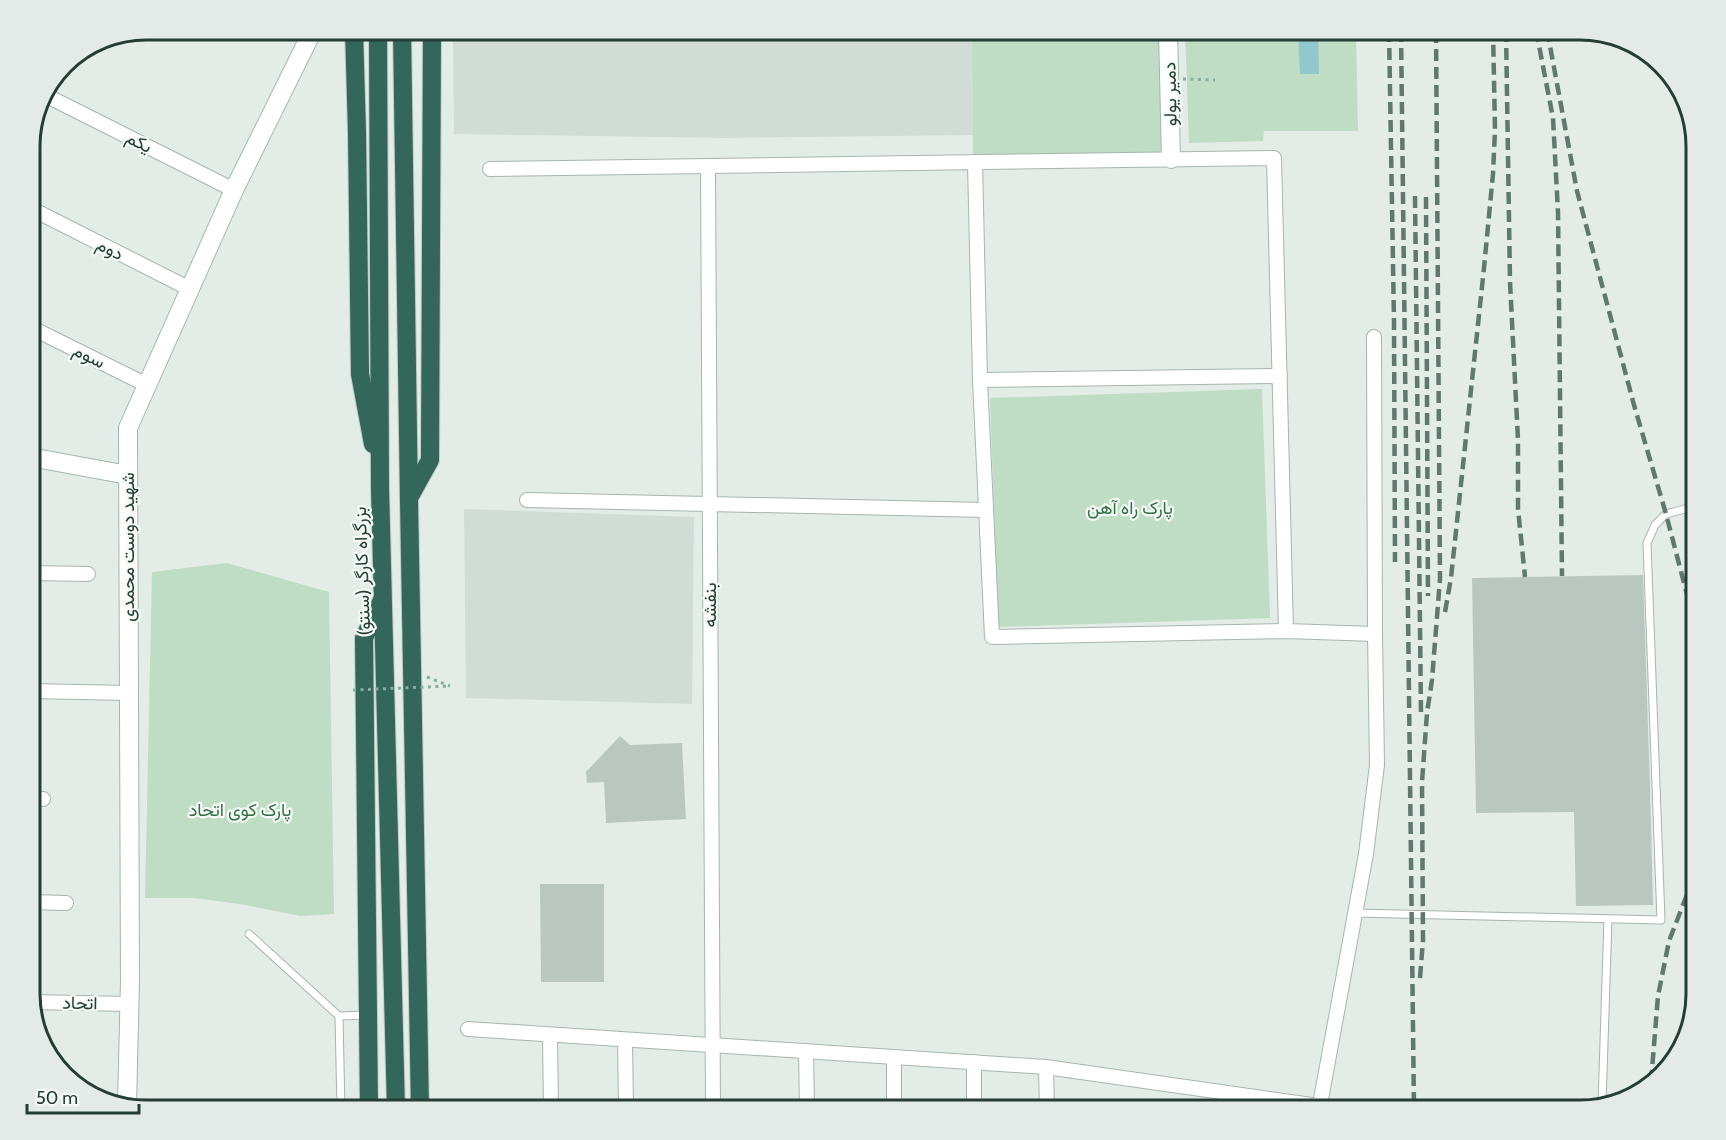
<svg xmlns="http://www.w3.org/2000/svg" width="1726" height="1140" viewBox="0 0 1726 1140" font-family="Cabin,Vazirmatn,sans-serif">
<rect width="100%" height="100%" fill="#e4ece8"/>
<g fill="#d2dcd7">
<path d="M453,30h519l1,105 -247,3 -272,-4z"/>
<path d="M464,509l230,8 -2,187 -226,-6z"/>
</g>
<g fill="#bfdcc5">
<path d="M972,30h190l4,124 -193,4z"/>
<path d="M1185,30h171l2,101h-94l-1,10 -74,2z"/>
<path d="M1262,389l8,229 -272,9 -8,-229z"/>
<path d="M227,563l102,29 5,322 -34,2 -54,-11 -51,-7h-50l7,-326z"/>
</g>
<path fill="#91c7cd" d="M1298,30h20l1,44h-19z"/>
<g fill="#bac7c1">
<path d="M1643,575l7,212 3,118 -77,1 -2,-94 -98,1 -4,-235z"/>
<path d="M620,736l10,9 52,-2 4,76 -80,4 -2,-41 -17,1 -1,-11z"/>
<path d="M540,884h64v98h-63z"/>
</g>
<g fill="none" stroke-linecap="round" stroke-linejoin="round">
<g stroke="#a7b4af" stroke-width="9">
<g id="lane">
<path d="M1355,913l306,7 -14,-377 8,-18 11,-11 30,-8"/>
<path d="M249,934l90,82 2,94"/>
<path d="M339,1016l27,-1"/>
<path d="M1602,1104l6,-185"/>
</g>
</g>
<g stroke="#a7b4af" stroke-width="16">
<g id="street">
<path d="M43,94l191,96"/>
<path d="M975,162l5,218 12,257 294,-6 89,3"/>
<path d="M708,166l5,944"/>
<path d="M490,169l784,-11 12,473"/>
<path d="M30,208l160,81"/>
<path d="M30,327l117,58"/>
<path d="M980,380l300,-4"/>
<path d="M527,500l459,10"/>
<path d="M30,573l58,1"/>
<path d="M30,691l99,2"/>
<path d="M30,798l13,1"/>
<path d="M30,902l36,1"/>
<path d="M31,1002l98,2"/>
<path d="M468,1029l578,38 1,43"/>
<path d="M550,1035l1,75"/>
<path d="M625,1040l1,70"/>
<path d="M806,1051l1,59"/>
<path d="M894,1057v53"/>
<path d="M974,1062v48"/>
<path d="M1046,1067l273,39"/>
<path d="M1319,1110l47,-256 11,-89 -2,-131 -1,-297"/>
</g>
</g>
<g stroke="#a3b7af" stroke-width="20">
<g id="secondary">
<path d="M1168,30l3,129"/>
<path d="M30,457l98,18"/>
<path d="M127,1104l3,-123 -2,-553 106,-238 79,-160"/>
</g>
</g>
<g stroke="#c2c9c6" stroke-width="20">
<g id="highway">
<path d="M354,30l3,103 3,241 13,70"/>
<path d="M378,30l2,458 16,622"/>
<path d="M402,30l7,470 11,610"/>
<path d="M409,498l21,-38 2,-430"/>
<path d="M369,1110l-5,-472 18,-38"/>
</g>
</g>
<g stroke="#87ad9f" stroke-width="3" stroke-dasharray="3 4.5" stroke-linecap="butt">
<path d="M1183,79l32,1"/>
<path d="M427,677l23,9"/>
</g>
<use href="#lane" stroke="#fff" stroke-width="7"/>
<use href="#street" stroke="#fff" stroke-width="14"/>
<use href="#secondary" stroke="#fff" stroke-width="18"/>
<use href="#highway" stroke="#336759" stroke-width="18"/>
<g stroke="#607870" stroke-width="4.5" stroke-dasharray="12 6" stroke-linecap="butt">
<path d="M1389,30l5,292 1,240"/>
<path d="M1401,30l13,1080"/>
<path d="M1506,30l4,252 8,158v69l7,68"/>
<path d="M1536,30l17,88 5,94 4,364"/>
<path d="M1547,30l30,161 57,214 32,109 30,115"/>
<path d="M1415,196l6,517"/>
<path d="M1426,197l2,399"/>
<path d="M1445,612l6,-34 33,-310 9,-94 2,-44 -2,-100"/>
<path d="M1420,978l3,-38 -1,-158 5,-69 5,-33 8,-101 -4,-549"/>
<path d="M1651,1082l7,-86 11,-55 21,-54 6,-26"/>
</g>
<path stroke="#87ad9f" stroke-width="3" stroke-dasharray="3 4.5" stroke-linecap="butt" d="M353,690l97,-4"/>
</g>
<g text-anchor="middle" stroke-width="4.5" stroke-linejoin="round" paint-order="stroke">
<g font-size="18" fill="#253d35" stroke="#f4f9f6">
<text transform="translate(1170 94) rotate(-91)" y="6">دمیر یولو</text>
<text transform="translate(139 142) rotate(27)" y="6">یکم</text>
<text transform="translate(110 249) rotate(27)" y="6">دوم</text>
<text transform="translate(89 356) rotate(26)" y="6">سوم</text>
<text transform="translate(128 547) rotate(-90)" y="6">شهید دوست محمدی</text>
<text transform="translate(362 571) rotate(-92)" y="6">بزرگراه کارگر (سنتو)</text>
<text transform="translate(710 605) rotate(-90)" y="6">بنفشه</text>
<text transform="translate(80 1003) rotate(1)" y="6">اتحاد</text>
</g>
<g font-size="18" fill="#327046" stroke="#f4f9f6">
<text x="1130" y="514">پارک راه آهن</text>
<text x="240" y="816">پارک کوی اتحاد</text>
</g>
</g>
<path d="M0 0H1726V1140H0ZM146 40H1580A106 106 0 0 1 1686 146V994A106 106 0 0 1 1580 1100H146A106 106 0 0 1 40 994V146A106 106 0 0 1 146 40Z" fill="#e3eae7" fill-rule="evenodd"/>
<path fill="none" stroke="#253d35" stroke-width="3" d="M146 40H1580A106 106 0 0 1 1686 146V994A106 106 0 0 1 1580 1100H146A106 106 0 0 1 40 994V146A106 106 0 0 1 146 40Z"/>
<path d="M27 1104v9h112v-9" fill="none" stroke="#253d35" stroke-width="3"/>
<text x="36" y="1104" font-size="18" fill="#253d35" stroke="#f4f9f6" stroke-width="4.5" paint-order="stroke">50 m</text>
</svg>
